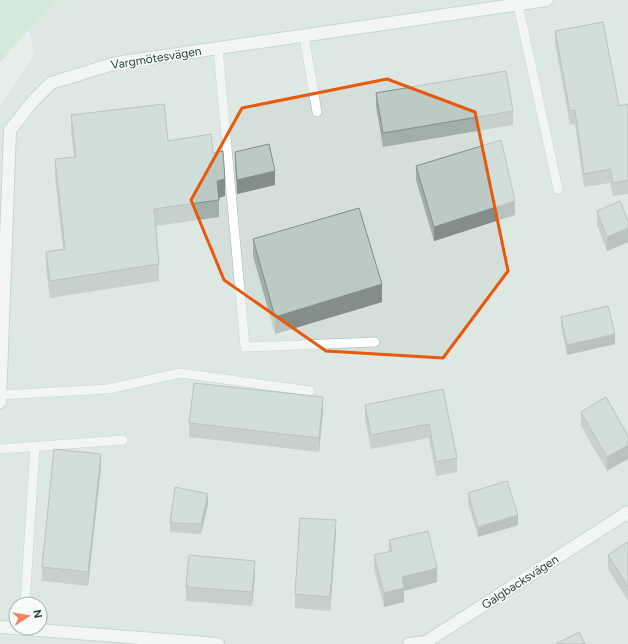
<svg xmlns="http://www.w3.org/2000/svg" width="628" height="644" viewBox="0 0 628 644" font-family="Figtree,sans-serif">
<rect width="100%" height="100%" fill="#e6efeb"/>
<path fill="#d4dfda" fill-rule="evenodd" d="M24,0h604v644h-628v-539l34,-50zM16,604h24v24h-24z"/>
<path fill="#bfe0c8" d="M0,0h55l-55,62z"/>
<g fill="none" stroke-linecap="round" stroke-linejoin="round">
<g stroke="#a8b8b2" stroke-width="10">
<g id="service">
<path d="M518,5l40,184"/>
<path d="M304,36l13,76"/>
<path d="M218,48l27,299 130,-5"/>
<path d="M0,395l108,-6 72,-16 130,18"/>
<path d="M0,449l123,-9"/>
<path d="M25,604l10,-158"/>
</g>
</g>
<g stroke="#a8b8b2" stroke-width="14">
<g id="minor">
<path d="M0,402l10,-272 24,-30 17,-17 65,-20 431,-63"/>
<path d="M0,627l218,17"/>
<path d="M409,644l17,-2 202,-130"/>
</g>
</g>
<use href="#service" stroke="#fff" stroke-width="9"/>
<use href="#minor" stroke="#fff" stroke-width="12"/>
</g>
<g fill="#a1aea9">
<path d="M555,31l64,75 9,-2v90l-15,2 -3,-13 -26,4 -9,-63 -5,1 -15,-81z"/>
<path d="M376,93l137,18v14l-130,22 -7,-40z"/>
<path d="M71,115l142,38 12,43 -6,2v19l-63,9 3,38v17l-109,17 -4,-29v-17l17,-3 -8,-73v-17l19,-2 -3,-25z"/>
<path d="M235,152l40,33 -38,9 -2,-28z"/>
<path d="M416,166l99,49 -81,26 -18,-61z"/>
<path d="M597,211l31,10v21l-21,9 -10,-26z"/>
<path d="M253,239l129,63 -107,32 -22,-78z"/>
<path d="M561,317l54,27 -48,11 -6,-28z"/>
<path d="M443,389l14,69v14l-21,4 -7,-38 -58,11 -6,-30v-14z"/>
<path d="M323,411l-4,41 -130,-15v-14z"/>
<path d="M581,412l47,24 -21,35 -26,-45z"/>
<path d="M101,468l-13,118 -46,-5v-14z"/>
<path d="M468,493l50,32 -40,12 -10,-34z"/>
<path d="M208,504l-7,30 -31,-2v-9z"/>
<path d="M336,534l-6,77 -35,-3v-14z"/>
<path d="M389,540l48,42 -33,9v11l-20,5 -10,-38v-14l15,-3z"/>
<path d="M628,542v59l-20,-32v-14z"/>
<path d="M255,575l-3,31 -66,-5v-14z"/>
</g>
<g fill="#838d89">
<path d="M275,171v14l-38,9v-14z"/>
<path d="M225,179v17l-8,2v-17z"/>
<path d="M515,201v14l-81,26v-14z"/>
<path d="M628,228v14l-21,9v-14z"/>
<path d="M382,284v18l-107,32v-17z"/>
<path d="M615,334v10l-48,11v-10z"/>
<path d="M323,397v14l-4,41v-14z"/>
<path d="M628,445v14l-21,12v-14z"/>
<path d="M101,454v14l-13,118v-14z"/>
<path d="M208,494v10l-7,30v-10z"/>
<path d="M518,515v10l-40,12v-10z"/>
<path d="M336,520v14l-6,77v-14z"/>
<path d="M255,561v14l-3,31v-14z"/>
<path d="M437,568v14l-33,9v11l-20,5v-14l18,-16z"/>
</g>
<g fill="#bbcac4" stroke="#838d89">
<path d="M603,22l16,84 9,-2v76l-15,3 -3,-14 -26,5 -9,-64 -5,1 -15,-80z"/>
<path d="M506,71l7,40 -130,22 -7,-40z"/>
<path d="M164,104l4,37 43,-7 2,19 10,-2 2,28 -8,2 2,19 -65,9 5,55 -109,17 -4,-29 19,-3 -10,-90 21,-2 -5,-42z"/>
<path d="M501,140l14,61 -81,26 -18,-61z"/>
<path d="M269,144l6,27 -38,9 -2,-28z"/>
<path d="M620,201l8,20v7l-21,9 -10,-26z"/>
<path d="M359,208l23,76 -107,33 -22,-78z"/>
<path d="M608,306l7,28 -48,11 -6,-28z"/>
<path d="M194,383l129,14 -4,41 -130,-15z"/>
<path d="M443,389l14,69 -21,4 -7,-38 -58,11 -6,-30z"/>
<path d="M606,397l22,39v9l-21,12 -26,-45z"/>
<path d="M54,449l47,5 -13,118 -46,-5z"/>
<path d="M507,481l11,34 -40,12 -10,-34z"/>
<path d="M175,487l33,7 -7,30 -31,-1z"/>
<path d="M300,518l36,2 -6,77 -35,-3z"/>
<path d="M428,531l9,37 -35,9 2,11 -20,5 -10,-38 18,-4 -3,-11z"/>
<path d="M628,542v45l-20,-32z"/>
<path d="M189,555l66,6 -3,31 -66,-5z"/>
<path d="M579,632l6,12h-29z"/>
</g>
<path d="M0 0H628V644H0ZM387,79l88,33 33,159 -65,87 -117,-7 -102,-71 -33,-80 51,-92z" fill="#e6efeb" fill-opacity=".55" fill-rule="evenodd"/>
<path fill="none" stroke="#e8590c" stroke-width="3" stroke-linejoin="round" d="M387,79l88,33 33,159 -65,87 -117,-7 -102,-71 -33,-80 51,-92z"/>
<g text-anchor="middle" stroke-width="3.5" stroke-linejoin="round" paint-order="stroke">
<g font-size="12" fill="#24423a" stroke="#f7fbf9">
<text transform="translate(156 58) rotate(-9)" y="4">Vargmötesvägen</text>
<text transform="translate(520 582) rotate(-33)" y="4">Galgbacksvägen</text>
</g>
</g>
<g transform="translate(28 616) rotate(78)"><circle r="19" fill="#f7fbf9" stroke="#a3b1ad"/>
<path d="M0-3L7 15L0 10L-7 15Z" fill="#f4845f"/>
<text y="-6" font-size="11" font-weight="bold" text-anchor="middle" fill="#24423a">N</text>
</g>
</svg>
